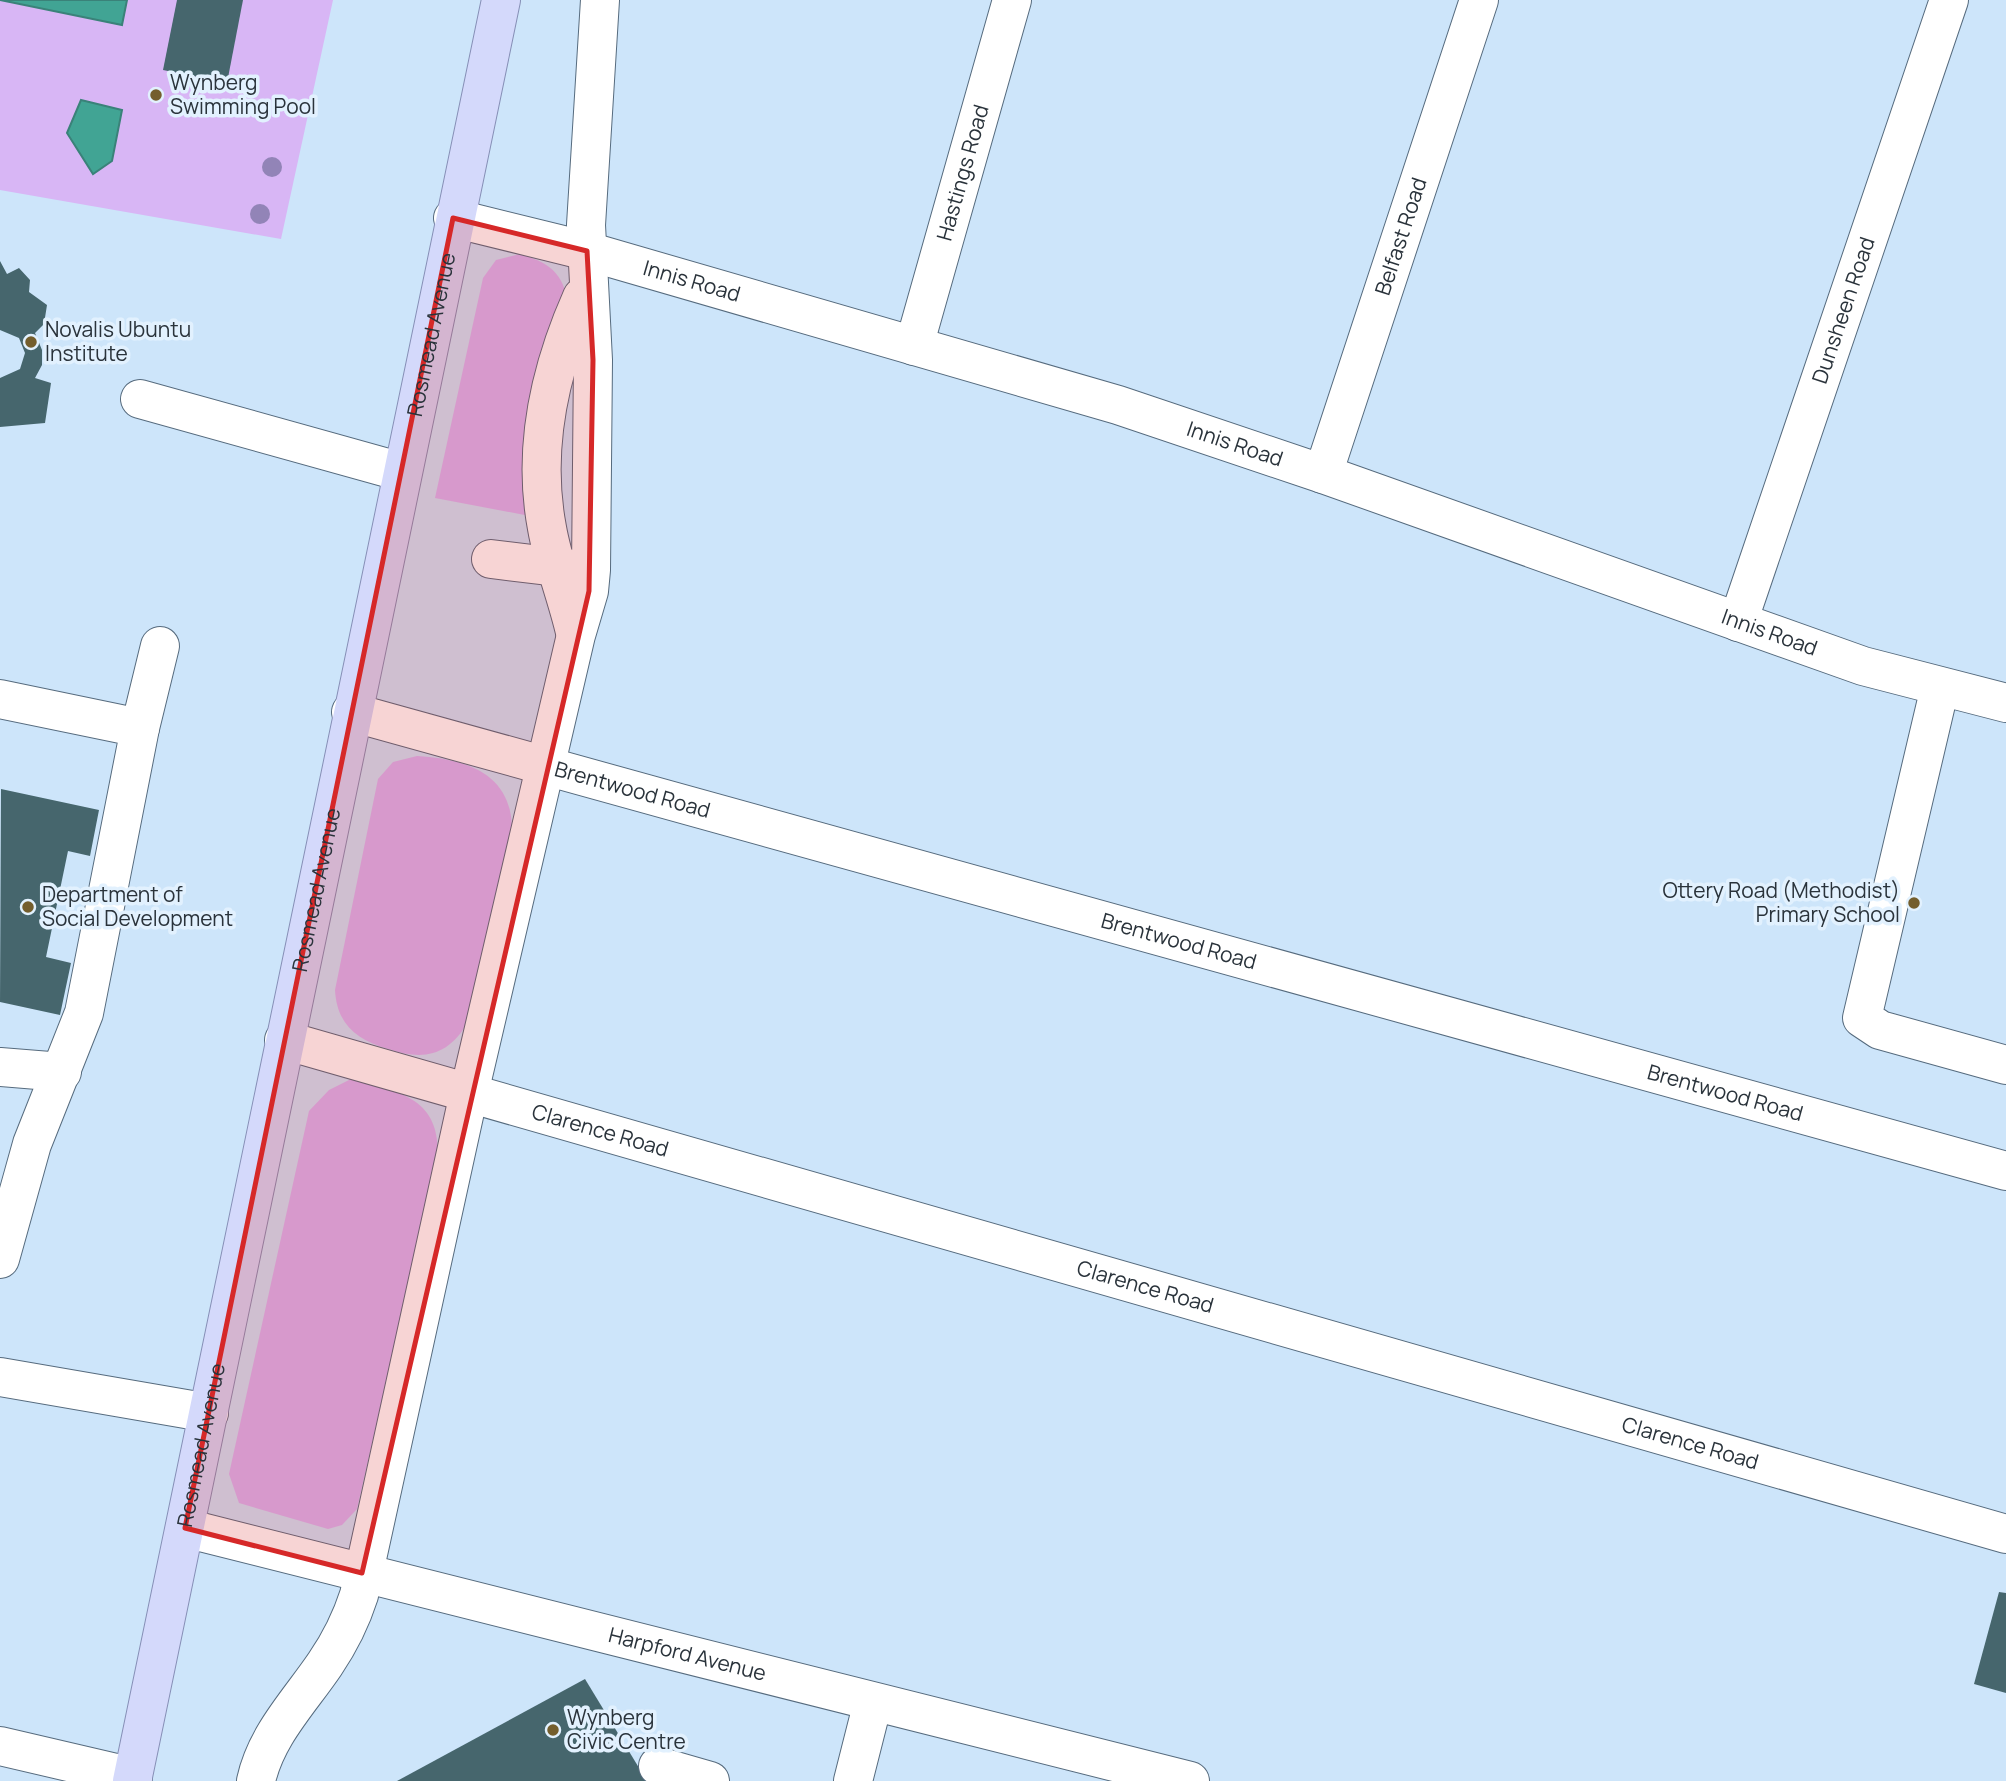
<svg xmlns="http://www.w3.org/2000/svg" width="2006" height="1781" viewBox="0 0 2006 1781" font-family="Manrope,sans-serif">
<rect width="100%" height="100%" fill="#cde5fa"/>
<g fill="#d8b6f5">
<path d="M0,0h333l-52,239 -281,-49z"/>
<path d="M520,254c26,8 41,16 47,44l-32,219 -100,-19 48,-220 13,-18z"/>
<path d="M417,756c49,3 95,17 95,74l-44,192c-20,34 -44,39 -80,27 -31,-9 -51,-24 -53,-59l43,-211 15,-17z"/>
<path d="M351,1079c47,13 88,17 87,76l-81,354 -15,16 -14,4 -89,-26 -10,-29 80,-363 20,-21z"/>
</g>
<g fill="#41a494" stroke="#3a8279" stroke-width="2">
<path d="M0,0h127l-5,25z"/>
<path d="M81,100l41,10 -10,51 -19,13 -26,-41z"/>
</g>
<g fill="#46666d">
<path d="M177,0h66l-16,83 -64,-13z"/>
<path d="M0,261l7,13 12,-6 11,12 -1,12 18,13 -3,19 -9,9 7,17v15l-7,13 16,5 -6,40 -45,4v-49l20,-9 5,-16 -6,-15 -19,-8z"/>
<path d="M1,789l98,21 -9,46 -22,-5 -22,106 25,6 -11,52 -60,-13z"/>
<path d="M1999,1592l7,1v100l-32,-9z"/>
<path d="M585,1679l62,102h-250z"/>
</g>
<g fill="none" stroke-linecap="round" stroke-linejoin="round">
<g stroke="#566b7e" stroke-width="40">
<g id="minor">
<path id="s1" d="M453,218l134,33 531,154 205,69 540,192 143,37"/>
<path id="s2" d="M914,346l98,-346"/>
<path d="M140,399l262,73"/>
<path id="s3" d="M1323,474l156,-474"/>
<path d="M491,559l91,11"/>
<path id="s4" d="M1738,622l211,-622"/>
<path d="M575,632c-8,-35 -22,-69 -28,-104 -15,-79 3,-159 35,-231"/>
<path d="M1940,687l-78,331 18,12 126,35"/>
<path d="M0,699l140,29 -56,285 -52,131 -32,115"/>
<path id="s5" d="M351,712l1655,459"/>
<path d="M140,728l20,-82"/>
<path id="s6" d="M284,1040l1722,494"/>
<path d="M0,1067l62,5"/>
<path d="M0,1377l209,36"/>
<path id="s7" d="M185,1528l1005,253"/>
<path d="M0,1746l133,31"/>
<path d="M658,1766l52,15"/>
<path d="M256,1781c10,-46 44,-80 69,-117 15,-22 26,-44 34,-69l110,-502 107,-458 13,-44 2,-21 2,-210 -7,-135 14,-225"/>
<path d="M853,1781l20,-79"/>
</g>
</g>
<g stroke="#868fb6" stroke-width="40">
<g id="major">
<path id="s8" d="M132,1781l369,-1781"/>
</g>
</g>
<use href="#minor" stroke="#fff" stroke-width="38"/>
<use href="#major" stroke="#d4d9fb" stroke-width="38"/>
</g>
<g fill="#9284b7">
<circle cx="272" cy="167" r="10"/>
<circle cx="260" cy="214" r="10"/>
</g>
<path fill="#d62828" fill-opacity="0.2" stroke="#d62828" stroke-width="5" stroke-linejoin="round" d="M453,218l134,33 6,109 -4,231 -227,982 -177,-45z"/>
<g fill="#745e2d" stroke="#e2f1fe" stroke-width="2.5">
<circle cx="156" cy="95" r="7"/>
<circle cx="31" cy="342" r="7"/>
<circle cx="1914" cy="903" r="7"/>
<circle cx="28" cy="907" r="7"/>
<circle cx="553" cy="1730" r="7"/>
</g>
<g text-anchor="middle" stroke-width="7" stroke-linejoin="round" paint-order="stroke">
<g font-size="21" fill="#2a333b" stroke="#e2f1fe" text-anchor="start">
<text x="170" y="90">Wynberg<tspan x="170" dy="24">Swimming Pool</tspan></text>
<text x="45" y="337">Novalis Ubuntu<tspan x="45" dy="24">Institute</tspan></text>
<text x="1900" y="898" text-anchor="end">Ottery Road (Methodist)<tspan x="1900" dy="24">Primary School</tspan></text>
<text x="42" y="902">Department of<tspan x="42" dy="24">Social Development</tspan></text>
<text x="567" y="1725">Wynberg<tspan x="567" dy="24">Civic Centre</tspan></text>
</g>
<g font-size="21" fill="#2a333b" stroke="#e2f1fe">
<text dy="7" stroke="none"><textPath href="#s2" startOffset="180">Hastings Road</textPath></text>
<text dy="7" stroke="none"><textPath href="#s3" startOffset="250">Belfast Road</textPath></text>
<text dy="7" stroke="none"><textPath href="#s1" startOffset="247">Innis Road</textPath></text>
<text dy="7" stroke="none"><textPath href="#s4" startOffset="329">Dunsheen Road</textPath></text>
<text dy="7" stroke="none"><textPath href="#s8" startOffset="1477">Rosmead Avenue</textPath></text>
<text dy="7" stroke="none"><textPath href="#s1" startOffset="814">Innis Road</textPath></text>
<text dy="7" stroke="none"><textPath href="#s1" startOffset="1381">Innis Road</textPath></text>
<text dy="7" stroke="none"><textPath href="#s5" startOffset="292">Brentwood Road</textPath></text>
<text dy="7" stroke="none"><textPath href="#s8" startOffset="910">Rosmead Avenue</textPath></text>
<text dy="7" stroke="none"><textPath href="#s5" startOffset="859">Brentwood Road</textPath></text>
<text dy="7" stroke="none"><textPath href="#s5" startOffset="1426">Brentwood Road</textPath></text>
<text dy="7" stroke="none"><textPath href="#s6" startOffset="329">Clarence Road</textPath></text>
<text dy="7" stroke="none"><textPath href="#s6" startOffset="896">Clarence Road</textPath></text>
<text dy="7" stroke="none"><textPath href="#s6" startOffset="1463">Clarence Road</textPath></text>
<text dy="7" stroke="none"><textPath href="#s8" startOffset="343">Rosmead Avenue</textPath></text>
<text dy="7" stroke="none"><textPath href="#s7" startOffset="518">Harpford Avenue</textPath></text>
</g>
</g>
</svg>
